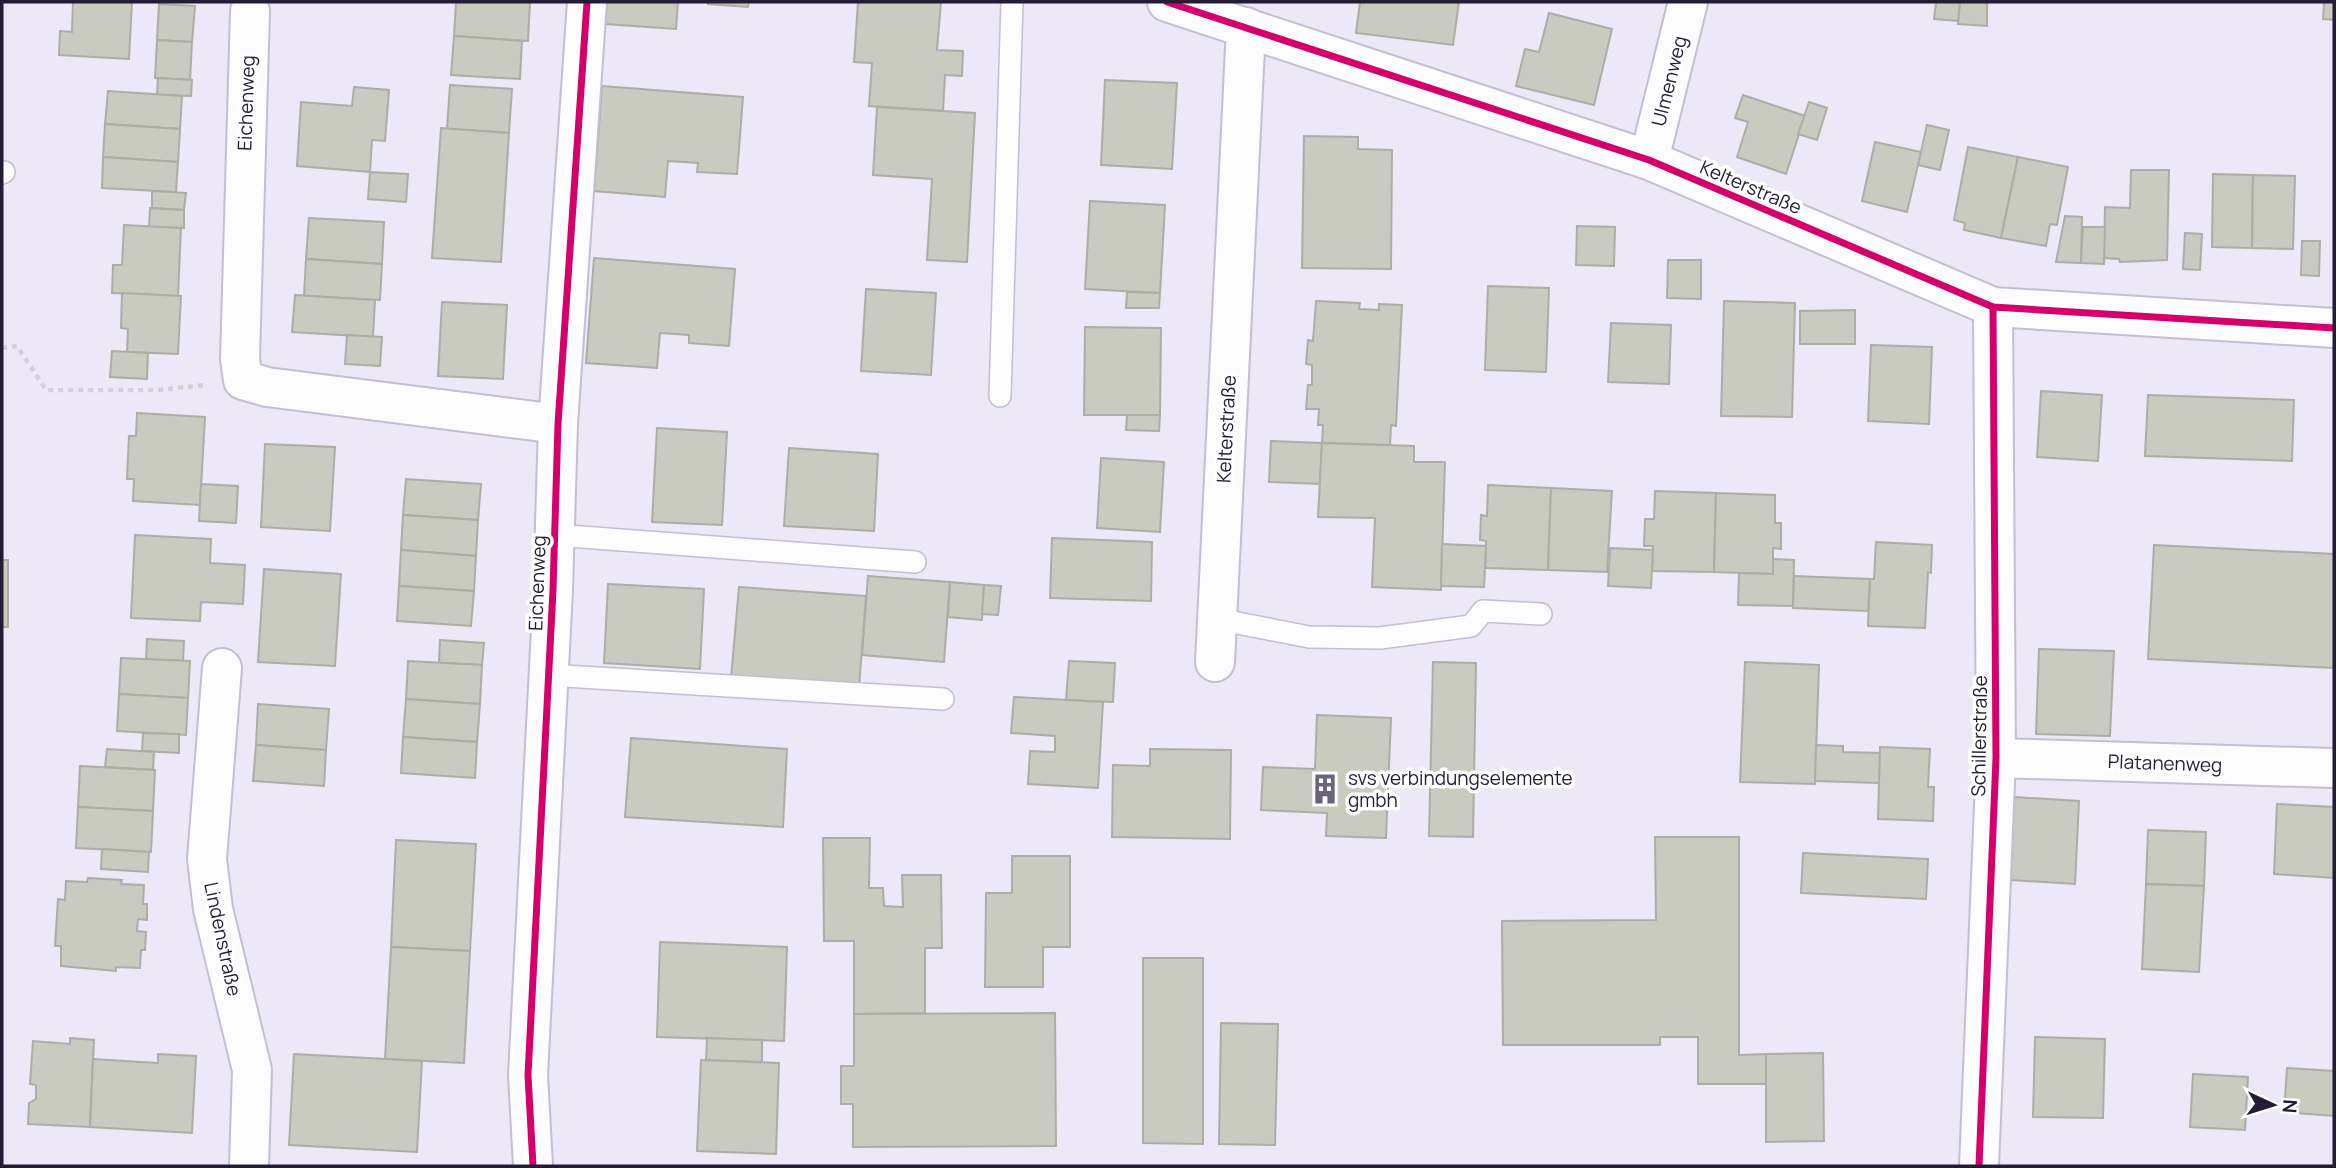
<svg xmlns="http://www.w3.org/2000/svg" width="2336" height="1168" viewBox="0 0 2336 1168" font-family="Manrope,sans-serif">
<rect width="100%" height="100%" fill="#ece8f8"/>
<g fill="#c9cac0" stroke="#acada6" stroke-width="2">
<path d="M73,2h59l-3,57 -70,-4 1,-24 12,1z"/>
<path d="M456,2h74l-2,39 -74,-5z"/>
<path d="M607,2h71l-2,27 -71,-5z"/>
<path d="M708,2h41l-1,5 -40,-3z"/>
<path d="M858,2h83l-4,48 26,1 -1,25 -17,-1 -2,36 -74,-5 3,-43 -18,-1z"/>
<path d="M1360,2h99l-6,43 -97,-12z"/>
<path d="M1936,2h24l-2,19 -24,-2z"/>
<path d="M1960,2h27v24l-29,-2z"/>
<path d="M2324,2h10v18l-11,-1z"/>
<path d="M159,4l36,2 -3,36 -35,-2z"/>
<path d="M1549,13l63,16 -18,76 -78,-19 9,-37 14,3z"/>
<path d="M454,36l68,5 -2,38 -69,-4z"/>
<path d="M157,40l35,2 -2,38 -35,-2z"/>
<path d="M158,78l34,2 -1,16 -34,-1z"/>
<path d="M1105,80l72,3 -5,86 -71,-4z"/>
<path d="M450,85l62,4 -3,44 -62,-4z"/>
<path d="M602,86l141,11 -6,77 -40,-2 1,-9 -30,-2 -3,36 -71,-6z"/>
<path d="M354,87l35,3 -4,51 -13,-1 -2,32 -73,-6 4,-64 51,4z"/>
<path d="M108,91l74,5 -2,33 -75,-5z"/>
<path d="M1743,95l62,21 -19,58 -49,-17 11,-35 -13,-4z"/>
<path d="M1809,102l18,6 -10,32 -19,-6z"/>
<path d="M877,107l98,6 -8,149 -40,-2 5,-81 -59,-4z"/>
<path d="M105,124l75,5 -2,33 -75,-5z"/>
<path d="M1927,125l22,5 -9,40 -22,-5z"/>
<path d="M441,128l68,5 -8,129 -69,-4z"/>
<path d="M1304,136l54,1v12l34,1 -1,119 -89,-1z"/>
<path d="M1875,142l46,10 -14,60 -45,-11z"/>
<path d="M1968,147l50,10 -17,81 -37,-8 1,-7 -11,-3z"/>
<path d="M103,157l75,5 -2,30 -74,-4z"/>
<path d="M2018,157l50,10 -11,58 -7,-1 -4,22 -45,-8z"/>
<path d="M2131,170h38l-2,90 -47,2 -1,-3 -15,-1 1,-51 25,1z"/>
<path d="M370,172l38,2 -2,28 -38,-3z"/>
<path d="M2213,174l40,1 -1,73 -40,-1z"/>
<path d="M2253,175l42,1 -2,73 -41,-1z"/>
<path d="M152,191l34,2 -2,17 -32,-2z"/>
<path d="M1090,201l75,4 -5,88 -75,-4z"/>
<path d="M150,208l34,2v18l-35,-1z"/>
<path d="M2065,216l17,1 -1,46 -25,-1z"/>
<path d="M309,218l75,4 -2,42 -76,-5z"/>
<path d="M124,225l57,3 -3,68 -66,-3 1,-28h9z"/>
<path d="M1577,226l38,1 -1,39 -38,-1z"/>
<path d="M2083,227h22l-1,37 -23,-1z"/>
<path d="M2185,233l17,1 -2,36 -17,-1z"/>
<path d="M2302,241h18l-1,35 -18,-1z"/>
<path d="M594,258l141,11 -6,77 -40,-3v-8l-29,-2 -3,35 -71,-5z"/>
<path d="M306,259l76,5 -2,36 -76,-4z"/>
<path d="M1668,260h33v39l-34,-1z"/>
<path d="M1488,286l61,2 -3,84 -61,-2z"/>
<path d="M866,289l70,4 -5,82 -70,-4z"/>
<path d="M1127,292l33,1 -1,15h-33z"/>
<path d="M122,293l59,3 -3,58 -51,-2 1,-23 -7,-1z"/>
<path d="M295,295l80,5 -2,37 -81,-5z"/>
<path d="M1316,301l44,2 -1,6 20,1v-6l23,1 -6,121 -5,-1 -1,20 -68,-2 1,-18h-5l1,-16h-13l2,-24h4v-20l-6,-1 2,-24 5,1z"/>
<path d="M1724,301l71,2 -3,114 -71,-1z"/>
<path d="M442,302l65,3 -4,74 -65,-3z"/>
<path d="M1855,310v34h-55v-33z"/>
<path d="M1611,323l60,2 -2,59 -61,-2z"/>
<path d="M1085,327l76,1 -1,87h-76z"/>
<path d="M347,335l35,2 -2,29 -35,-2z"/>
<path d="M1871,345l61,2 -3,77 -61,-3z"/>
<path d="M112,351l36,2 -1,26 -37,-2z"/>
<path d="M2041,391l61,4 -4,66 -61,-4z"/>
<path d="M2148,395l146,5 -2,61 -147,-5z"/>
<path d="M137,413l68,4 -5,88 -67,-4 1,-22h-7l2,-43h7z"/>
<path d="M1127,415h33l-1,16 -33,-1z"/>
<path d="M657,428l70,4 -5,93 -70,-3z"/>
<path d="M1271,441l51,2 -2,41 -51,-2z"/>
<path d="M1322,443l92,3v16h31l-4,128 -69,-3 3,-69 -57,-1z"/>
<path d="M265,444l70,3 -5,84 -69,-4z"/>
<path d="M789,448l89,6 -4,77 -90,-5z"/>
<path d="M1101,458l63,4 -4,70 -63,-4z"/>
<path d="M406,479l75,5 -3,36 -75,-5z"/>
<path d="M201,484l37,2 -2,37 -37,-2z"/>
<path d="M1488,485l63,3 -3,82 -63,-2 1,-27 -6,-1 1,-25 6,1z"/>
<path d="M1551,488l61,3 -5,81 -59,-2z"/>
<path d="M1655,491l61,2 -2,79 -62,-1 1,-25h-9l1,-27h9z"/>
<path d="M1716,493l59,2v28h6v26l-8,-1v26l-59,-2z"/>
<path d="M403,515l75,5 -2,36 -75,-6z"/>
<path d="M135,535l76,4 -1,24 35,2 -2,39 -42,-2 -1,19 -69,-3z"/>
<path d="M1052,538l100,4 -1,59 -101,-3z"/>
<path d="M1876,542l56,3 -1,28 -3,-1 -3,56 -57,-2 2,-47h4z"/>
<path d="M1442,544l44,2 -2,41 -43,-1z"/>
<path d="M2154,545l180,9v114l-186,-9z"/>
<path d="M1610,548l43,2 -2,38 -43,-2z"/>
<path d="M401,550l75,6 -2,35 -75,-5z"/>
<path d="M1773,559l21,1 -1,46 -55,-1 1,-32 34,1z"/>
<rect x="2" y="560" width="6" height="67"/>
<path d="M264,569l77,5 -6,92 -77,-4z"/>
<path d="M868,576l82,6 -6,80 -82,-7z"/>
<path d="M1794,576l76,3 -2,32 -75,-3z"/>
<path d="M950,582l34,3 -2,35 -34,-3z"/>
<path d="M608,584l96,5 -4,80 -96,-6z"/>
<path d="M984,585l17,1 -3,29 -16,-1z"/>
<path d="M399,586l75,5 -3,35 -74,-5z"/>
<path d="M739,587l127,9 -7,92 -128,-10z"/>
<path d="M147,639l37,2 -1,20 -37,-2z"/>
<path d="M440,640l44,3 -2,22 -43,-2z"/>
<path d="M2039,649l75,2 -4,85 -74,-2z"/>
<path d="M121,658l69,3 -2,37 -69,-4z"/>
<path d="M408,661l74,4 -2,39 -74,-5z"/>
<path d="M1069,661l46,2 -2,39 -47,-2z"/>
<path d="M1433,662l43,1 -3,174 -44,-1z"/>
<path d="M1745,662l74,3 -4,119 -75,-2z"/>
<path d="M119,694l69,4 -2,37 -69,-4z"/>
<path d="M1014,697l89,5 -5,86 -70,-4 2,-33 25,1v-16l-44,-3z"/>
<path d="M406,699l74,5 -3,38 -74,-5z"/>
<path d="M258,704l71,5 -3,41 -70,-5z"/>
<path d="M1317,715l74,3 -5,120 -60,-2 1,-23 -66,-3 2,-43 52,2z"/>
<path d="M143,733l36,1v19l-37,-2z"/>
<path d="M403,737l74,5 -2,36 -74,-5z"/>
<path d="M631,738l156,11 -4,78 -158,-10z"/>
<path d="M256,745l70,5 -2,36 -71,-5z"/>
<path d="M1816,745l27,1v6l37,1 -1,30 -64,-2z"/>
<path d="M1880,747l50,2 -2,38h6l-1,34 -55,-2z"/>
<path d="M107,749l47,3 -1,18 -48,-3z"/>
<path d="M1150,749l81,1 -1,89 -118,-2 1,-72 37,1z"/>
<path d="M80,766l75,4 -2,41 -75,-4z"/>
<path d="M2014,797l65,4 -4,83 -65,-4z"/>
<path d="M2277,804l57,3v71l-60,-4z"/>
<path d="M78,807l75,4 -2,41 -75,-4z"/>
<path d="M2148,830l58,2 -2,54 -58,-2z"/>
<path d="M1655,837h84v218l27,-1v30h-68v-47h-38v8h-157l-1,-124 154,-1z"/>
<path d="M823,838h47l-1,50h14l1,18 19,1 -1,-32h39l1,73h-17v65l-71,1v-73h-30z"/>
<path d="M396,840l80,4 -6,107 -79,-4z"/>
<path d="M102,849l47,3 -1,20 -47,-3z"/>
<path d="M1803,853l125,6 -2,40 -125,-6z"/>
<path d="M1012,856h58v91h-27v40h-58l1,-94h26z"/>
<path d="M88,878l34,2 -1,4 23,1 -1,19h4v16l-9,-1 -1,12 9,1 -1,18h-4l-1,18 -24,-1v4l-55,-5v-20h-6l3,-47 7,1 1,-19 21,1z"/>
<path d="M2146,884l58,2 -5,86 -57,-3z"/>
<path d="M660,942l127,5 -3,94 -127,-4z"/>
<path d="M391,947l79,4 -6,112 -79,-4z"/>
<path d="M1143,958h60v186l-60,-1z"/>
<path d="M1055,1013l1,133 -203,1v-43h-12v-38h13v-52z"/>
<path d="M1221,1023l57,1 -3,121 -56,-1z"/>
<path d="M2035,1037l70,2 -2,79 -70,-1z"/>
<path d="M70,1038l24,2 -4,87 -62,-3 1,-21 7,-4v-14l-6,-1 3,-43 37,3z"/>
<path d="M707,1038l55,2v22l-56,-2z"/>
<path d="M1823,1053l1,88 -58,1v-88z"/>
<path d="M158,1054l38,2 -4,77 -102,-6 3,-68 65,4z"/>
<path d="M294,1054l128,7 -5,91 -128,-7z"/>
<path d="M701,1060l78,3 -3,91 -79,-3z"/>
<path d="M2287,1068l47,3v45l-50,-4z"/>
<path d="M2193,1074l55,3 -3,53 -55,-3z"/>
</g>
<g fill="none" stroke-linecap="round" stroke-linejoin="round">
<g stroke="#c3bed2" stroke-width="24">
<g id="lane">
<path d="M2,173l2,-1"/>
<path d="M1000,396l12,-394"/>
<path d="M555,535l360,27"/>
<path d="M1217,619l92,18 71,1 91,-12 12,-15 58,3"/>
<path d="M548,675l395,24"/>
</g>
</g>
<g stroke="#c3bed2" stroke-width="42">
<g id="street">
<path d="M1167,2l482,158 344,147 341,21"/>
<path d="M250,11l-10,348 3,21 24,7 291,37"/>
<path d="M1649,160l39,-158"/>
<path d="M1215,662l31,-635"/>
<path d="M222,668l-15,191 6,50 39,161 -3,96"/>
<path d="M1996,758l338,10"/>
<path d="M533,1166l-5,-91 25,-485 5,-166 29,-422"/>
<path d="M1979,1166l17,-408 -3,-451"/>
</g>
</g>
<path stroke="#d2d0d5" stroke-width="4.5" stroke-dasharray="5 5" stroke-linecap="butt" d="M2,348l15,-2 29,44h112l47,-5"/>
<use href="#lane" stroke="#fcfcfe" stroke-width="21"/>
<use href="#street" stroke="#fcfcfe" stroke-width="38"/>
<g stroke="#fff" stroke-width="11">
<g id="cycleway">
<path d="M1167,2l482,158 344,147 341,21"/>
<path d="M533,1166l-5,-91 25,-485 5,-166 29,-422"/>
<path d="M1979,1166l17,-408 -3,-451"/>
</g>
</g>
<use href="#cycleway" stroke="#d6006c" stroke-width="7"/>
</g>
<defs>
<g id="building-bare" transform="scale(2.415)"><path d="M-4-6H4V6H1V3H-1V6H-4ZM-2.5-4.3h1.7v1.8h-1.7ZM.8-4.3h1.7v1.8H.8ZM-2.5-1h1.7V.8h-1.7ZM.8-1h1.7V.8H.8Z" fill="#6a6379" stroke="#fff" stroke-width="2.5" paint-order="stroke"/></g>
</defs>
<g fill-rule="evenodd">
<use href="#building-bare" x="1325" y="789"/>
</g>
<g text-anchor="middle" stroke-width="7" stroke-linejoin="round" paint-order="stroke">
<g font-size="19" fill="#241b35" stroke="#fff">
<text transform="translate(1669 81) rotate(-76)" y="7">Ulmenweg</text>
<text transform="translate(246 103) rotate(-88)" y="7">Eichenweg</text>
<text transform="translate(1751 187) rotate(23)" y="7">Kelterstraße</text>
<text transform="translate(1226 429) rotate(-87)" y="7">Kelterstraße</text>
<text transform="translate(537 583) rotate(-88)" y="7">Eichenweg</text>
<text transform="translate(1979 736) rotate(-89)" y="7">Schillerstraße</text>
<text transform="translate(2165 763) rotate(2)" y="7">Platanenweg</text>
<text transform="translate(223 939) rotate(78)" y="7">Lindenstraße</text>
</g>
<g font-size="19" fill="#241b35" stroke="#fff" text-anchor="start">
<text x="1348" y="785">svs verbindungselemente<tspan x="1348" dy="22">gmbh</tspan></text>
</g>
</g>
<rect width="2336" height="1168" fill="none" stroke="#241b35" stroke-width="7"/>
<g transform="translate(2273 1105) rotate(94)" stroke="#ffffff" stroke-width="5" paint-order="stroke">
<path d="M0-5L12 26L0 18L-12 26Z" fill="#241b35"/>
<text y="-10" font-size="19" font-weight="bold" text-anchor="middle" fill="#241b35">N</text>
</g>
</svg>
